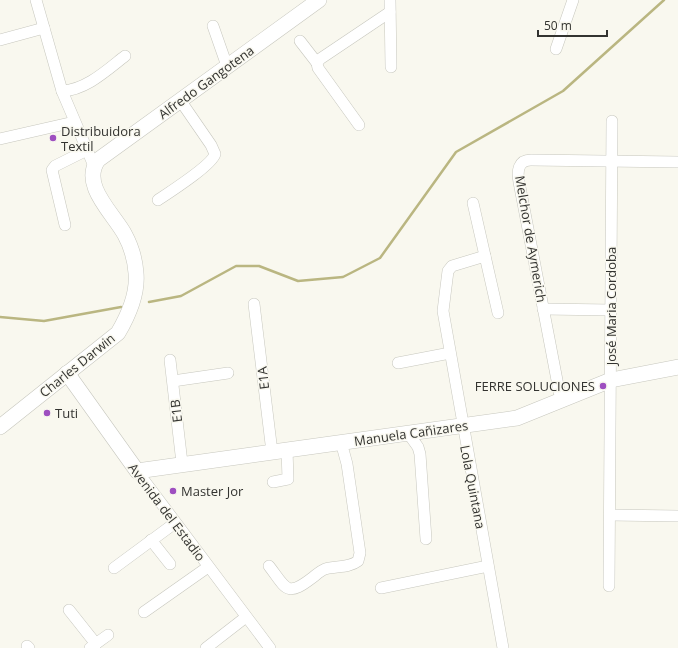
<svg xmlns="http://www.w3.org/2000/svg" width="678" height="648" viewBox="0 0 678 648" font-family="'Open Sans',sans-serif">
<rect width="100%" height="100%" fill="#f9f8ef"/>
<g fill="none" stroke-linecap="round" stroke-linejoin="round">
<g stroke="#bab681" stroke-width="2.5">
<path d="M149,302l32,-6 55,-30h23l39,15 45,-4 37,-19 76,-106 107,-61 101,-91"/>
<path d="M0,317l44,4 77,-14"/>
</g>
<g stroke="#c7c7be" stroke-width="12">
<g id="street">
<path d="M36,0l26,91 32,75"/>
<path d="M390,0l1,67"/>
<path d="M213,26l14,40"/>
<path d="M0,40l44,-12"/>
<path d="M300,41l17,22"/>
<path d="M556,49l17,-49"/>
<path d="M62,91c24,-1 45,-21 63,-35"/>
<path d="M359,125l-41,-57 -1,-5 3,-4 70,-47"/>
<path d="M0,139l74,-17"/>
<path d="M158,200c12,-8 54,-35 57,-46l-4,-9 -31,-45"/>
<path d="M473,203l25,110"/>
<path d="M65,225l-13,-55 3,-4 32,-16"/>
<path d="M485,256l-33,10 -4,5 -5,40 60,337"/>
<path d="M254,304l18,148"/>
<path d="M543,309l68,1"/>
<path d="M170,360l12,103"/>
<path d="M398,363l52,-10"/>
<path d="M173,381l55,-8"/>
<path d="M561,401l-42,-219c-2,-11 -1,-22 12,-22l147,2"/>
<path d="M408,433l10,14 2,7 6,85"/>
<path d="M137,471l133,177"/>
<path d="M273,482l15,-3 -1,-29"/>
<path d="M610,515l68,1"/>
<path d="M151,540l19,24"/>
<path d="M269,566c17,22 17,32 43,12 4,-3 8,-7 13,-9 11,-3 24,-1 33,-8l2,-8 -13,-89 -6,-22"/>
<path d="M114,568l61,-45"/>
<path d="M609,586l3,-465"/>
<path d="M381,588l107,-22"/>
<path d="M69,610l27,34"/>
<path d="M144,612l64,-45"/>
<path d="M27,646l2,2"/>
<path d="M90,648l18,-13"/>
<path d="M206,648l40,-31"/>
</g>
</g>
<g stroke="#c7c7be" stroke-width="16">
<g id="secondary">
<path d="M67,373l70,98 380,-53 94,-38 67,-13"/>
<path d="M0,427l118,-94c10,-17 20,-39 18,-60 -1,-13 -5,-27 -11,-38 -11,-21 -45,-50 -27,-75l221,-160"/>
</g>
</g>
<use href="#street" stroke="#fff" stroke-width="11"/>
<use href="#secondary" stroke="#fff" stroke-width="15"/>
</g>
<g fill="#9e4fc0" stroke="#f9f8ef" stroke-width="1.5">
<circle cx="53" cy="138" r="4"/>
<circle cx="603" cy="386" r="4"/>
<circle cx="47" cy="413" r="4"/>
<circle cx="173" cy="491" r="4"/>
</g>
<g text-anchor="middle" stroke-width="3" stroke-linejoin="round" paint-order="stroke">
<g font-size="13" fill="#333330" stroke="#f9f8ef">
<text transform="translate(206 82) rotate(-36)" y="5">Alfredo Gangotena</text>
<text transform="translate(531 239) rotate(80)" y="5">Melchor de Aymerich</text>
<text transform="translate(611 306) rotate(-90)" y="5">José Maria Cordoba</text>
<text transform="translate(77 365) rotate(-39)" y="5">Charles Darwin</text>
<text transform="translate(263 378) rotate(-97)" y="5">E1A</text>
<text transform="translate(176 411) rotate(-97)" y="5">E1B</text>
<text transform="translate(411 433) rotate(-8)" y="5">Manuela Cañizares</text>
<text transform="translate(473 487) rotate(79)" y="5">Lola Quintana</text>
<text transform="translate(167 512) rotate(53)" y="5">Avenida del Estadio</text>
</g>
<g font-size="13" fill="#333330" stroke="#f9f8ef" text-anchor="start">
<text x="61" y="136">Distribuidora<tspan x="61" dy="15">Textil</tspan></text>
<text x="595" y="391" text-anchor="end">FERRE SOLUCIONES</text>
<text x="55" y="418">Tuti</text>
<text x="181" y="496">Master Jor</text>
</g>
</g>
<path d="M538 30v6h69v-6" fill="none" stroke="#333330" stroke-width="2"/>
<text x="544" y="30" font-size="12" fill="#333330" stroke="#f9f8ef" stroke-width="3" paint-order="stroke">50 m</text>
</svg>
